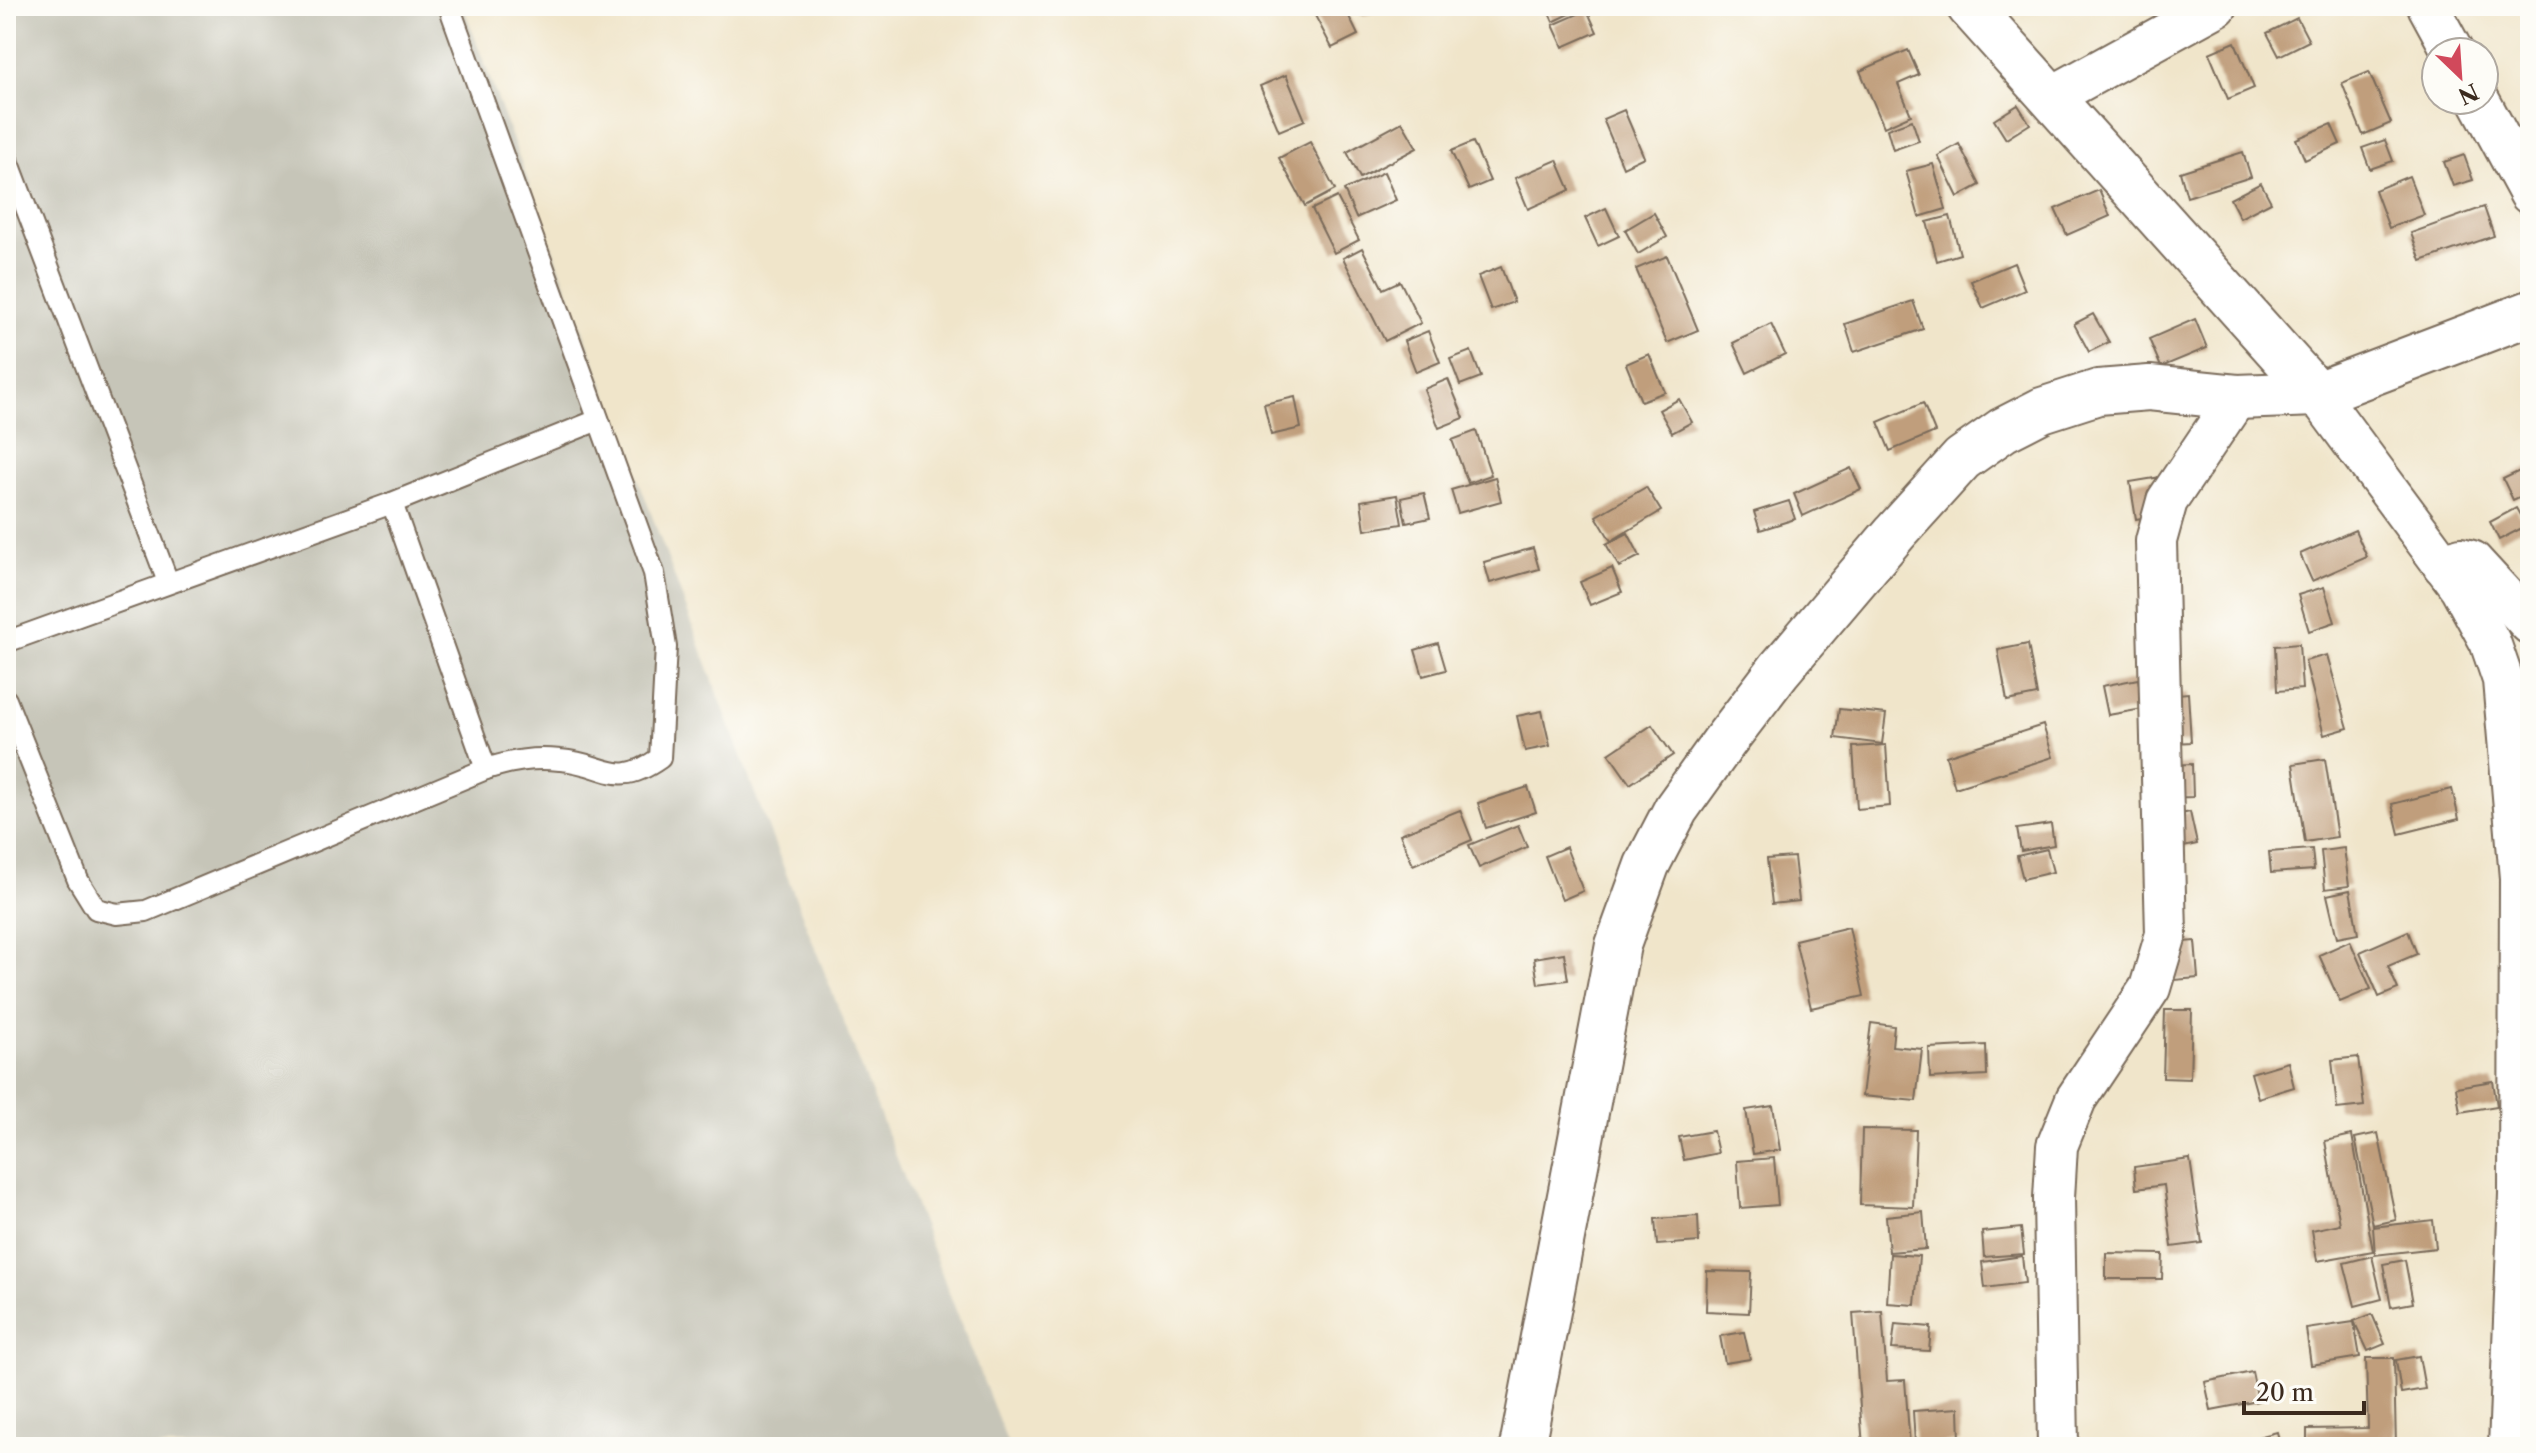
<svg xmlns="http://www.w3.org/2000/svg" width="2536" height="1453" viewBox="0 0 2536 1453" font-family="'Libre Caslon Text',serif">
<rect width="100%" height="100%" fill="#fdfcf7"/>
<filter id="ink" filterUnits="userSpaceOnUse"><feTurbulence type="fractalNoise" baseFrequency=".0125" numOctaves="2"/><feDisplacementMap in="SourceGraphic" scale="16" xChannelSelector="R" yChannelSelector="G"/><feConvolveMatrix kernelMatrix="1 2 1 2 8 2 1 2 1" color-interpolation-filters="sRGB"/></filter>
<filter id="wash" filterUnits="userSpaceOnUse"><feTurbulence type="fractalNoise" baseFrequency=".006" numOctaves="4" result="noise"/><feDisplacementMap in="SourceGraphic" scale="32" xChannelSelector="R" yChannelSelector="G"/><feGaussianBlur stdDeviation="1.8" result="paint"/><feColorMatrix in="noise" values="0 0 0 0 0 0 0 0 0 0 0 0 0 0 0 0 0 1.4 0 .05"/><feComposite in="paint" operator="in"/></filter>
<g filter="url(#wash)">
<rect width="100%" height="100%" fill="#f0e5ca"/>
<path fill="#c6c5b8" d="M6,6h457l289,780 257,661h-1003z"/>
<g id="blocks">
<g fill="#c09e7b">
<path d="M1310,6h34l14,29 -26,13z"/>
<path d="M1359,6h33v1l-30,9z"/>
<path d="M1546,6h25l3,6 -21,10z"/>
<path d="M1587,10l10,22 -34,15 -10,-22z"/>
<path d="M2297,18l12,23 -30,15 -12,-23z"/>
<path d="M2235,42l19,46 -26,11 -19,-46z"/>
<path d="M1908,50l11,25 -21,9 13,31 -27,12 -24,-56z"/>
<path d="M2369,72l22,51 -28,12 -21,-52z"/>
<path d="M1286,75l19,45 -26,11 -19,-45z"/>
<path d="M2018,105l12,19 -24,15 -12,-19z"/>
<path d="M1624,110l20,47 -21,10 -20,-48z"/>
<path d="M1912,120l7,21 -26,9 -6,-21z"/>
<path d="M1402,122l15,26 -57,30 -13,-26z"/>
<path d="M2331,124l9,20 -35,16 -9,-21z"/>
<path d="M2385,140l8,21 -23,8 -8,-21z"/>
<path d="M1310,142l25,48 -30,16 -26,-48z"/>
<path d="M1473,142l17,39 -21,9 -18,-39z"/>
<path d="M1959,144l21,41 -22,12 -20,-41z"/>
<path d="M2243,152l8,25 -64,20 -7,-25z"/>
<path d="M2464,155l9,25 -20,6 -9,-24z"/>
<path d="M1557,160l13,30 -42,19 -13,-31z"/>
<path d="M1933,164l13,45 -27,8 -13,-46z"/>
<path d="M1384,172l12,28 -40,18 -12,-28z"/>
<path d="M2409,176l15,39 -35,13 -14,-38z"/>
<path d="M2261,183l10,19 -31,16 -10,-19z"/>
<path d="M2099,190l11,26 -43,19 -12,-26z"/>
<path d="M1337,197l22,43 -25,13 -22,-44z"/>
<path d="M2484,207l10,29 -73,25 -10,-28z"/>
<path d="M1606,208l13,28 -21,10 -13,-28z"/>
<path d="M1654,213l13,24 -29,17 -13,-24z"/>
<path d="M1950,216l10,38 -23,7 -10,-39z"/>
<path d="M1362,248l21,41 17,-8 21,42 -36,18 -42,-83z"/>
<path d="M1667,256l31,74 -31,13 -31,-74z"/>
<path d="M2014,263l11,27 -42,18 -12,-27z"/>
<path d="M1501,267l13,35 -23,8 -13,-34z"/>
<path d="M1913,301l10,28 -69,23 -9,-28z"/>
<path d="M2093,314l16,28 -20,10 -15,-28z"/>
<path d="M2195,319l12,29 -46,19 -12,-28z"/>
<path d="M1771,324l14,30 -38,19 -14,-30z"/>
<path d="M1428,331l12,31 -24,10 -12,-31z"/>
<path d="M1471,351l10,26 -21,8 -10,-26z"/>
<path d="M1649,354l16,38 -24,9 -15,-37z"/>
<path d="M1448,379l16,39 -25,10 -15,-39z"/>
<path d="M1295,397l6,31 -30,7 -7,-31z"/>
<path d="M1679,399l13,23 -20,11 -13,-23z"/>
<path d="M1923,403l12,29 -45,19 -12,-29z"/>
<path d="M1476,431l15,44 -23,8 -16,-43z"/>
<path d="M2530,466v26l-17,8 -10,-21z"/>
<path d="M1851,468l10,21 -58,27 -9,-22z"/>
<path d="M1495,477l6,24 -43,12 -7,-23z"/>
<path d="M2161,477l7,36 -32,6 -6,-37z"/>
<path d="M1646,487l15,24 -50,30 -15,-25z"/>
<path d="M1424,493l6,25 -24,5 -5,-25z"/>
<path d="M1397,495l5,29 -37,6 -4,-29z"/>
<path d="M1789,501l6,18 -35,11 -6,-18z"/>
<path d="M2516,508l10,18 -27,14 -9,-18z"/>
<path d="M2355,530l12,27 -55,24 -12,-27z"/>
<path d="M1628,533l12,23 -21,11 -13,-23z"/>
<path d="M1533,548l6,21 -49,14 -6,-21z"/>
<path d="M1612,568l10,24 -32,13 -10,-23z"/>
<path d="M2324,587l11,35 -26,9 -11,-36z"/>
<path d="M1438,643l8,27 -23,6 -8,-26z"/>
<path d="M2028,644l9,51 -30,6 -9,-51z"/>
<path d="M2299,644l3,45 -25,2 -2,-45z"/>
<path d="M2327,655l21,73 -24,7 -19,-74z"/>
<path d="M2138,679l5,30 -35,6 -6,-29z"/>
<path d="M2188,693l3,49 -33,2 -3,-48z"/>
<path d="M1839,709l47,5 -4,30 -47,-6z"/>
<path d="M1542,711l8,35 -25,5 -8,-35z"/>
<path d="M1652,725l21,30 -43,29 -21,-30z"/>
<path d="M2043,725l10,32 -98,31 -9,-32z"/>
<path d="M1886,745l4,61 -33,3 -4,-62z"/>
<path d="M2325,759l12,78 -32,5 -12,-78z"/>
<path d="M2192,764l1,33 -32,1 -1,-33z"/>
<path d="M1528,787l8,25 -50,16 -8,-25z"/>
<path d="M2452,789l7,30 -60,15 -7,-30z"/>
<path d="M1460,810l12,30 -59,25 -13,-31z"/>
<path d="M2190,812l7,32 -27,6 -6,-32z"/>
<path d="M2051,824l3,21 -33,6 -4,-22z"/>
<path d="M1518,825l9,22 -48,21 -10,-23z"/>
<path d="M1566,847l17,44 -21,9 -17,-44z"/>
<path d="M2344,848l5,38 -24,3 -4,-38z"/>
<path d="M2047,849l6,23 -30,7 -6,-23z"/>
<path d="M2312,849l2,21 -43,3 -2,-21z"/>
<path d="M1794,857l5,44 -27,3 -5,-45z"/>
<path d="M2350,890l8,44 -21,4 -10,-43z"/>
<path d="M1849,927l15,69 -53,12 -16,-68z"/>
<path d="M2408,931l9,23 -29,12 10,23 -19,8 -19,-45z"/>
<path d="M2195,941l3,37 -24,2 -3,-37z"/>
<path d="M2350,941l21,48 -31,13 -21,-47z"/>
<path d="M1564,953l4,27 -30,4 -4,-26z"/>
<path d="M2165,1010h27l-2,69 -27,-1z"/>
<path d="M1871,1023l23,3 -2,20 30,3 -6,52 -54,-5z"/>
<path d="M1986,1045l1,30 -57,3 -1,-30z"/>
<path d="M2358,1057l6,49 -27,3 -5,-49z"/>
<path d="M2288,1062l6,25 -36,11 -7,-25z"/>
<path d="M2493,1081l4,25 -37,6 -4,-25z"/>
<path d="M1773,1106l7,44 -27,4 -7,-44z"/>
<path d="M1862,1129l54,1 -3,77 -53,-2z"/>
<path d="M1713,1131l5,22 -34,7 -5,-23z"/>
<path d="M2378,1133l18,87 -23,5 -18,-87z"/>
<path d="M2352,1135l21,116 -56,10 -5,-31 28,-6 -15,-83z"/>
<path d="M1774,1158l4,47 -38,3 -3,-47z"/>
<path d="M2190,1159l12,84 -30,4 -8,-62 -28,4 -2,-22z"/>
<path d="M1923,1212l3,37 -37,3 -3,-36z"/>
<path d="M1698,1216l1,26 -42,3 -2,-26z"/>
<path d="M2433,1220l3,28 -61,7 -2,-28z"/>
<path d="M2021,1228l3,26 -40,3 -2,-25z"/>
<path d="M2106,1253l57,1 -1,25h-56z"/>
<path d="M1890,1254l29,2 -4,49 -28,-2z"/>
<path d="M2022,1256l3,27 -40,5 -3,-26z"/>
<path d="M2372,1256l10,43 -27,7 -11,-43z"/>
<path d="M2405,1260l8,43 -22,4 -8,-43z"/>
<path d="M1707,1271l44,1 -2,41 -43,-2z"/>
<path d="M1882,1311l5,70 18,-1 5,67h-47l-10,-134z"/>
<path d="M2372,1314l13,30 -17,7 -14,-30z"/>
<path d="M2354,1322l6,35 -49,8 -5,-36z"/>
<path d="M1895,1324l36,3 -2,24 -37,-2z"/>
<path d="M1744,1332l6,27 -25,4 -5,-27z"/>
<path d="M2419,1356l6,33 -24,4 -5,-33z"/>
<path d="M2366,1358h28l2,89h-89v-18l61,-1z"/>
<path d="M2252,1372l6,29 -47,9 -6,-28z"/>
<path d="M1959,1408l1,34 -45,3 -2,-34z"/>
<path d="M2277,1432l4,15h-44l-1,-4z"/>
</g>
</g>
</g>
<g filter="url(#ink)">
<use href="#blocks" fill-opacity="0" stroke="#7a6b5a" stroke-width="2"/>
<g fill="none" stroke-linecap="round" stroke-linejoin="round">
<g stroke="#7a6b5a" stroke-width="24">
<g id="service">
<path d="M6,155l162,427"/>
<path d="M392,503l94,266"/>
<path d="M6,642l386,-139 206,-83"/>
<path d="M6,700l72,180 18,29 21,5 29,-3 340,-142c26,-8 47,-12 74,-9 47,3 55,30 100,-2l6,-111 -12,-74 -205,-567"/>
</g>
</g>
<g stroke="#7a6b5a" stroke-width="44">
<g id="minor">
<path d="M2428,6l25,46"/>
<path d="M2051,97l166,-91"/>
<path d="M2479,100l51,94"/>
<path d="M2317,394l143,193 30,55 13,38 17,198 -1,316 -10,253"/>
<path d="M2443,565l18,-7 11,3 58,63"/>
<path d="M2058,1447l-4,-249 3,-52 19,-47 74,-111 16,-54 -10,-393 11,-40 70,-104"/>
</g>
</g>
<g stroke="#7a6b5a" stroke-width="48">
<g id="tertiary">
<path d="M1969,6l348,388"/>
<path d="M1522,1447l96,-502 29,-80 29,-56 48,-67 55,-72 116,-137 67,-74 41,-29 39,-20 56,-18 51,-4 88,9 80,-3 213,-81"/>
</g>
</g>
<use href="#service" stroke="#fff" stroke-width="20"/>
<use href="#minor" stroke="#fff" stroke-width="40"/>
<use href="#tertiary" stroke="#fff" stroke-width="44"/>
</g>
</g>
<rect width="2536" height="1453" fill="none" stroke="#fdfcf7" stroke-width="32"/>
<g transform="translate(2460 76) rotate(155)"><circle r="38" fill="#fdfcf7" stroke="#afa8a0" stroke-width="2"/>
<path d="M0-6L14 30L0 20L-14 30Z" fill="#d1495b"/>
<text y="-12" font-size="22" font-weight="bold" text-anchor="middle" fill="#3b2a1e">N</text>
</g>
<path d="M2244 1401v12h120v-12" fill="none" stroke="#3b2a1e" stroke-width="4"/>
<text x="2256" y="1401" font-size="24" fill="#3b2a1e" stroke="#fdfcf7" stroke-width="6" paint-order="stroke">20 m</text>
</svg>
